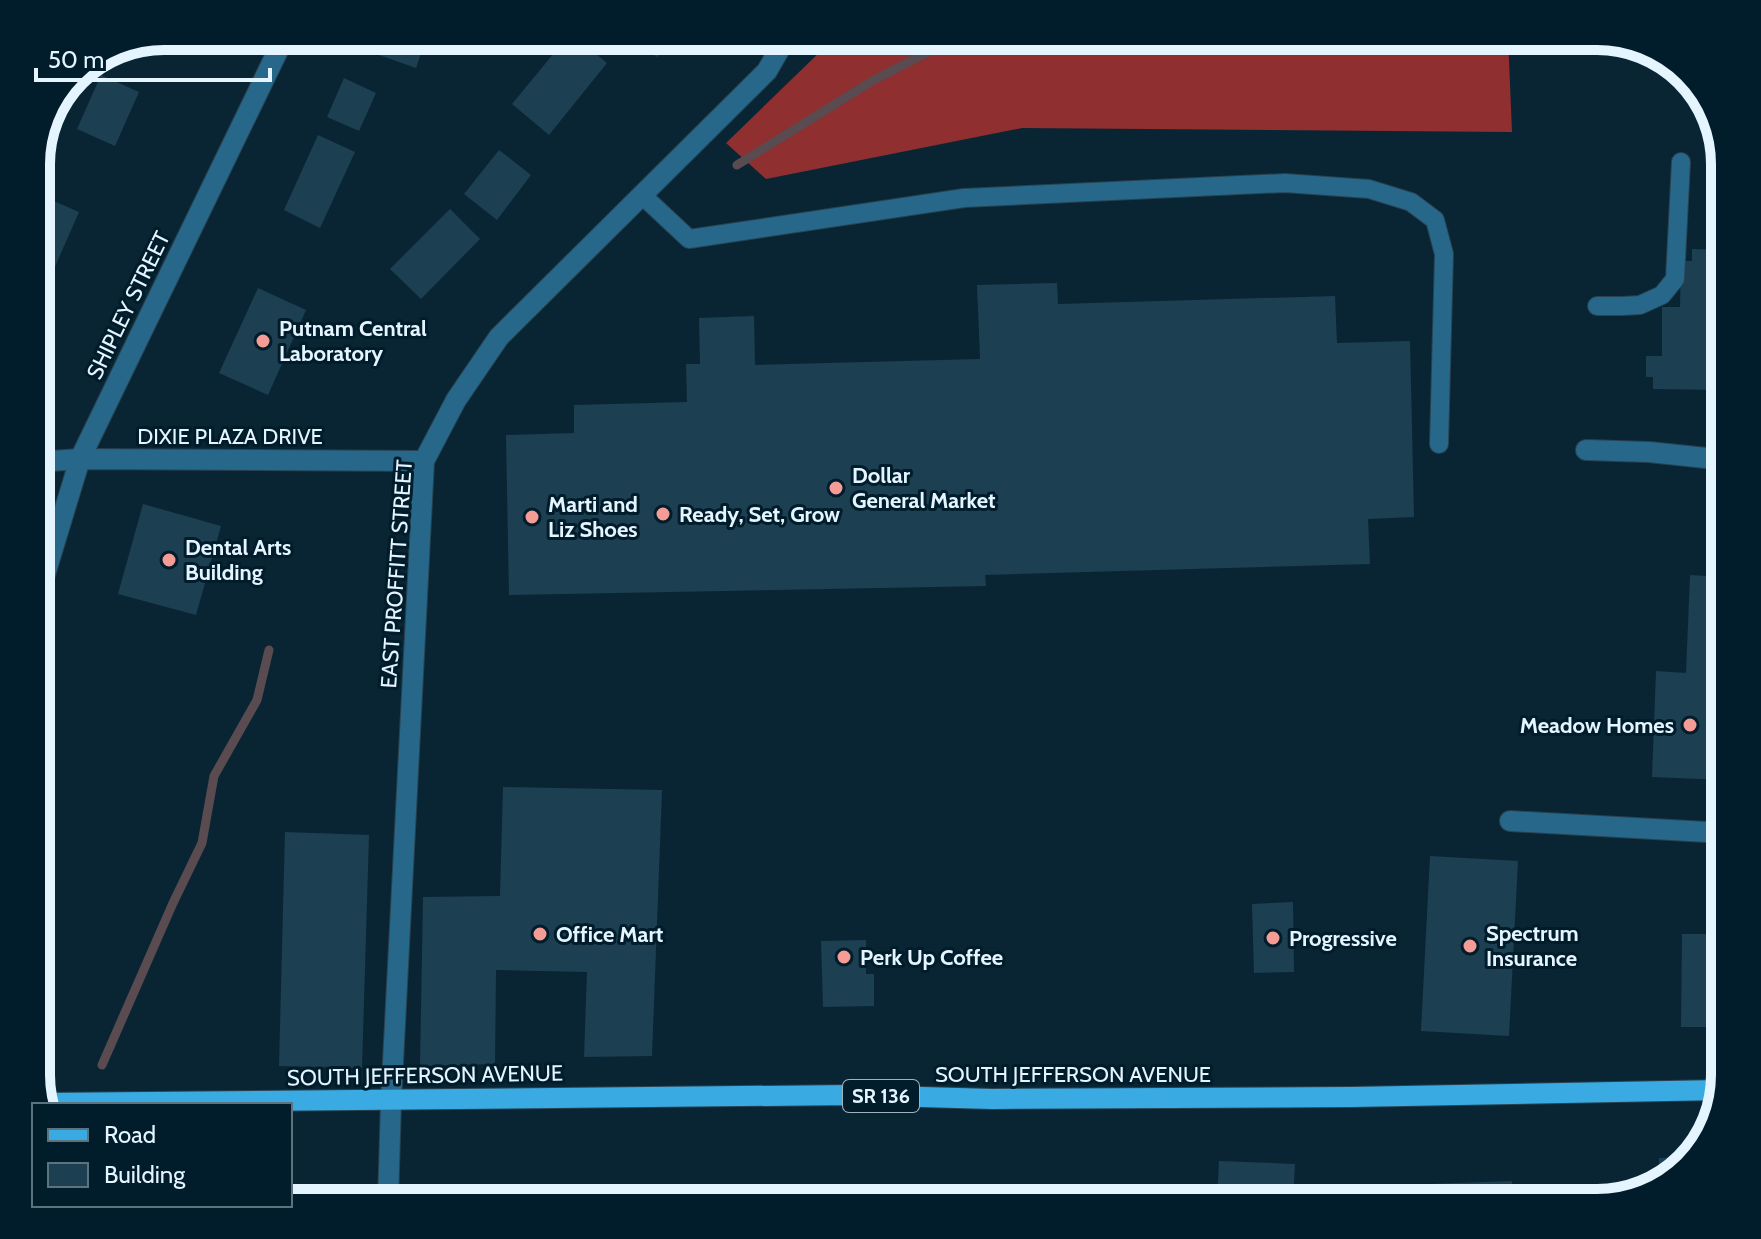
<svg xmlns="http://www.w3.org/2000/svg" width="1761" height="1239" viewBox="0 0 1761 1239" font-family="Cabin,sans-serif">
<rect width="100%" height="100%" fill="#092534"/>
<path fill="#8f2f30" d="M846,36h662l4,96 -490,-4 -256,51 -40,-36 100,-97z"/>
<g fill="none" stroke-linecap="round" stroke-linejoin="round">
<g stroke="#594b4f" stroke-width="9">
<path d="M737,165l135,-84 87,-45"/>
<path d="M102,1065l71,-162 29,-60 12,-67 43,-76 12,-50"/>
</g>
</g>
<g fill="#1d3f52">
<path d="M367,36h60l-11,32 -54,-19z"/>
<path d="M568,36h6l33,27 -58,72 -37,-31z"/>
<path d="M631,36h43l-17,21z"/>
<path d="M101,75l38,17 -24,54 -38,-17z"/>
<path d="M344,78l32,15 -17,38 -32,-14z"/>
<path d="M318,135l37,17 -35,76 -36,-18z"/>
<path d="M499,150l32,25 -34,45 -33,-26z"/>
<path d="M40,195l39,17 -32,73 -11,-5v-76z"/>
<path d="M450,209l30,30 -59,60 -31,-30z"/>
<path d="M1692,249l33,1v140l-72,-1v-12h-7v-21h16v-49h18l1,-46h11z"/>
<path d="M1057,283l1,21 277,-8 2,47 73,-2 4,176 -46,2 2,45 -385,11 1,11 -477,9 -3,-160 68,-2v-28l113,-3 -1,-38h14l-1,-46 55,-2 1,49 225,-6 -3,-74z"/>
<path d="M258,288l48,22 -38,85 -49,-22z"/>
<path d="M143,504l78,22 -25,89 -78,-21z"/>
<path d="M1690,575l35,2v203l-73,-3 4,-106 30,2z"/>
<path d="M503,787l159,3 -10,266 -68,1 3,-85 -91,-2 -1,94 -75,2 3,-169 77,-1z"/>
<path d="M285,832l84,3 -7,233 -83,-2z"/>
<path d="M1430,856l88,5 -9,175 -88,-5z"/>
<path d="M1293,902l1,70 -40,1 -2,-69z"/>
<path d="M1682,934h43v93h-44z"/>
<path d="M866,940v34h8v32l-51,1 -2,-66z"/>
<path d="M1694,1157l-8,7 -27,21v-27z"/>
<path d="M1219,1161l76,3 -2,39h-76z"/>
<path d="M1512,1181l1,22h-112l-1,-18z"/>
</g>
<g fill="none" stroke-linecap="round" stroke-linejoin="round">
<g stroke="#284250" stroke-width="20">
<g id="service">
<path d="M642,195l47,44 275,-41 321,-15 84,6 42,13 24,18 9,34 -5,190"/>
<path d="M1597,306h26l17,-1 22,-10 13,-16 6,-117"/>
</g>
</g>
<g stroke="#284250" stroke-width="22">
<g id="minor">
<path d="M1586,450l63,2 76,8"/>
<path d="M36,462l44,-3 344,2"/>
<path d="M36,604l44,-145 205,-423"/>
<path d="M1510,821l215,12"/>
<path d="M388,1203l3,-102 33,-640 32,-61 43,-63 268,-266 20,-35"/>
</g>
</g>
<g stroke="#284250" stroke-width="22">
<path id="primary" d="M42,1103l810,-8 140,4 359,-2 369,-7"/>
</g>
<use href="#service" stroke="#26678a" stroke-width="18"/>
<use href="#minor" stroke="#26678a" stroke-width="20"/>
<use href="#primary" stroke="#3aaae3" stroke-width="20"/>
</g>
<g fill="#f59c96" stroke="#011c2a" stroke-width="3">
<circle cx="263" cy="341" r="8"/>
<circle cx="836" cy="488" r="8"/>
<circle cx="663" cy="514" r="8"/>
<circle cx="532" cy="517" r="8"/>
<circle cx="169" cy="560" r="8"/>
<circle cx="1690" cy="725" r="8"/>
<circle cx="540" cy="934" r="8"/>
<circle cx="1273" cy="938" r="8"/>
<circle cx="1470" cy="946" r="8"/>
<circle cx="844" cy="957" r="8"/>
</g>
<g text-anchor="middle" stroke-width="6" stroke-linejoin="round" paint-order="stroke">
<rect fill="#011c2a" stroke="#a0b4bf" stroke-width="2" x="843" y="1080" width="76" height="32" rx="6"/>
<g font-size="20" font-weight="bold" fill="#e4f5ff">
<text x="881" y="1103">SR 136</text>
</g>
<g font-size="22" fill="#e4f5ff" stroke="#011c2a">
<text transform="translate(128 305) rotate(-64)" y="8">SHIPLEY STREET</text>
<text x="230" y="444">DIXIE PLAZA DRIVE</text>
<text transform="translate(396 574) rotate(-86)" y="8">EAST PROFFITT STREET</text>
<text x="1073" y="1082">SOUTH JEFFERSON AVENUE</text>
<text transform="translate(425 1075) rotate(-1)" y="8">SOUTH JEFFERSON AVENUE</text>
</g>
<g font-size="22" font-weight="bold" fill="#e4f5ff" stroke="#011c2a" text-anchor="start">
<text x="279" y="336">Putnam Central<tspan x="279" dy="25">Laboratory</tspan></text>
<text x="852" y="483">Dollar<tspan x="852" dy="25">General Market</tspan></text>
<text x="548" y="512">Marti and<tspan x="548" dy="25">Liz Shoes</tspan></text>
<text x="679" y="522">Ready, Set, Grow</text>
<text x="185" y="555">Dental Arts<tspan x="185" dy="25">Building</tspan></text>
<text x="1674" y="733" text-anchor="end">Meadow Homes</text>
<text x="1486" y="941">Spectrum<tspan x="1486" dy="25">Insurance</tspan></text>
<text x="556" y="942">Office Mart</text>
<text x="1289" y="946">Progressive</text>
<text x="860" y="965">Perk Up Coffee</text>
</g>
</g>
<path d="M0 0H1761V1239H0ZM164 50H1597A114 114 0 0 1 1711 164V1075A114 114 0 0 1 1597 1189H164A114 114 0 0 1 50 1075V164A114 114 0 0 1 164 50Z" fill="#011c2a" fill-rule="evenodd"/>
<path fill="none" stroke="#e4f5ff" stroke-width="10" d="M164 50H1597A114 114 0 0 1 1711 164V1075A114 114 0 0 1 1597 1189H164A114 114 0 0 1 50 1075V164A114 114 0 0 1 164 50Z"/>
<rect x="32" y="1103" width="260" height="104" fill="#011c2a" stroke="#5c737f" stroke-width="2"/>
<rect x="48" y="1129" width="40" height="12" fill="#3aaae3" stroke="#5c737f" stroke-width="2"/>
<text x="104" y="1143" font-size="24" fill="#e4f5ff">Road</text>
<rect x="48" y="1163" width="40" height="24" fill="#1d3f52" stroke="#5c737f" stroke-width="2"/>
<text x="104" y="1183" font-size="24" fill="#e4f5ff">Building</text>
<path d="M36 68v12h234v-12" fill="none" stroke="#e4f5ff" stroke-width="4"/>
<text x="48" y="68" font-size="24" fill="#e4f5ff" stroke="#011c2a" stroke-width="6" paint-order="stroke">50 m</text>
</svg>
